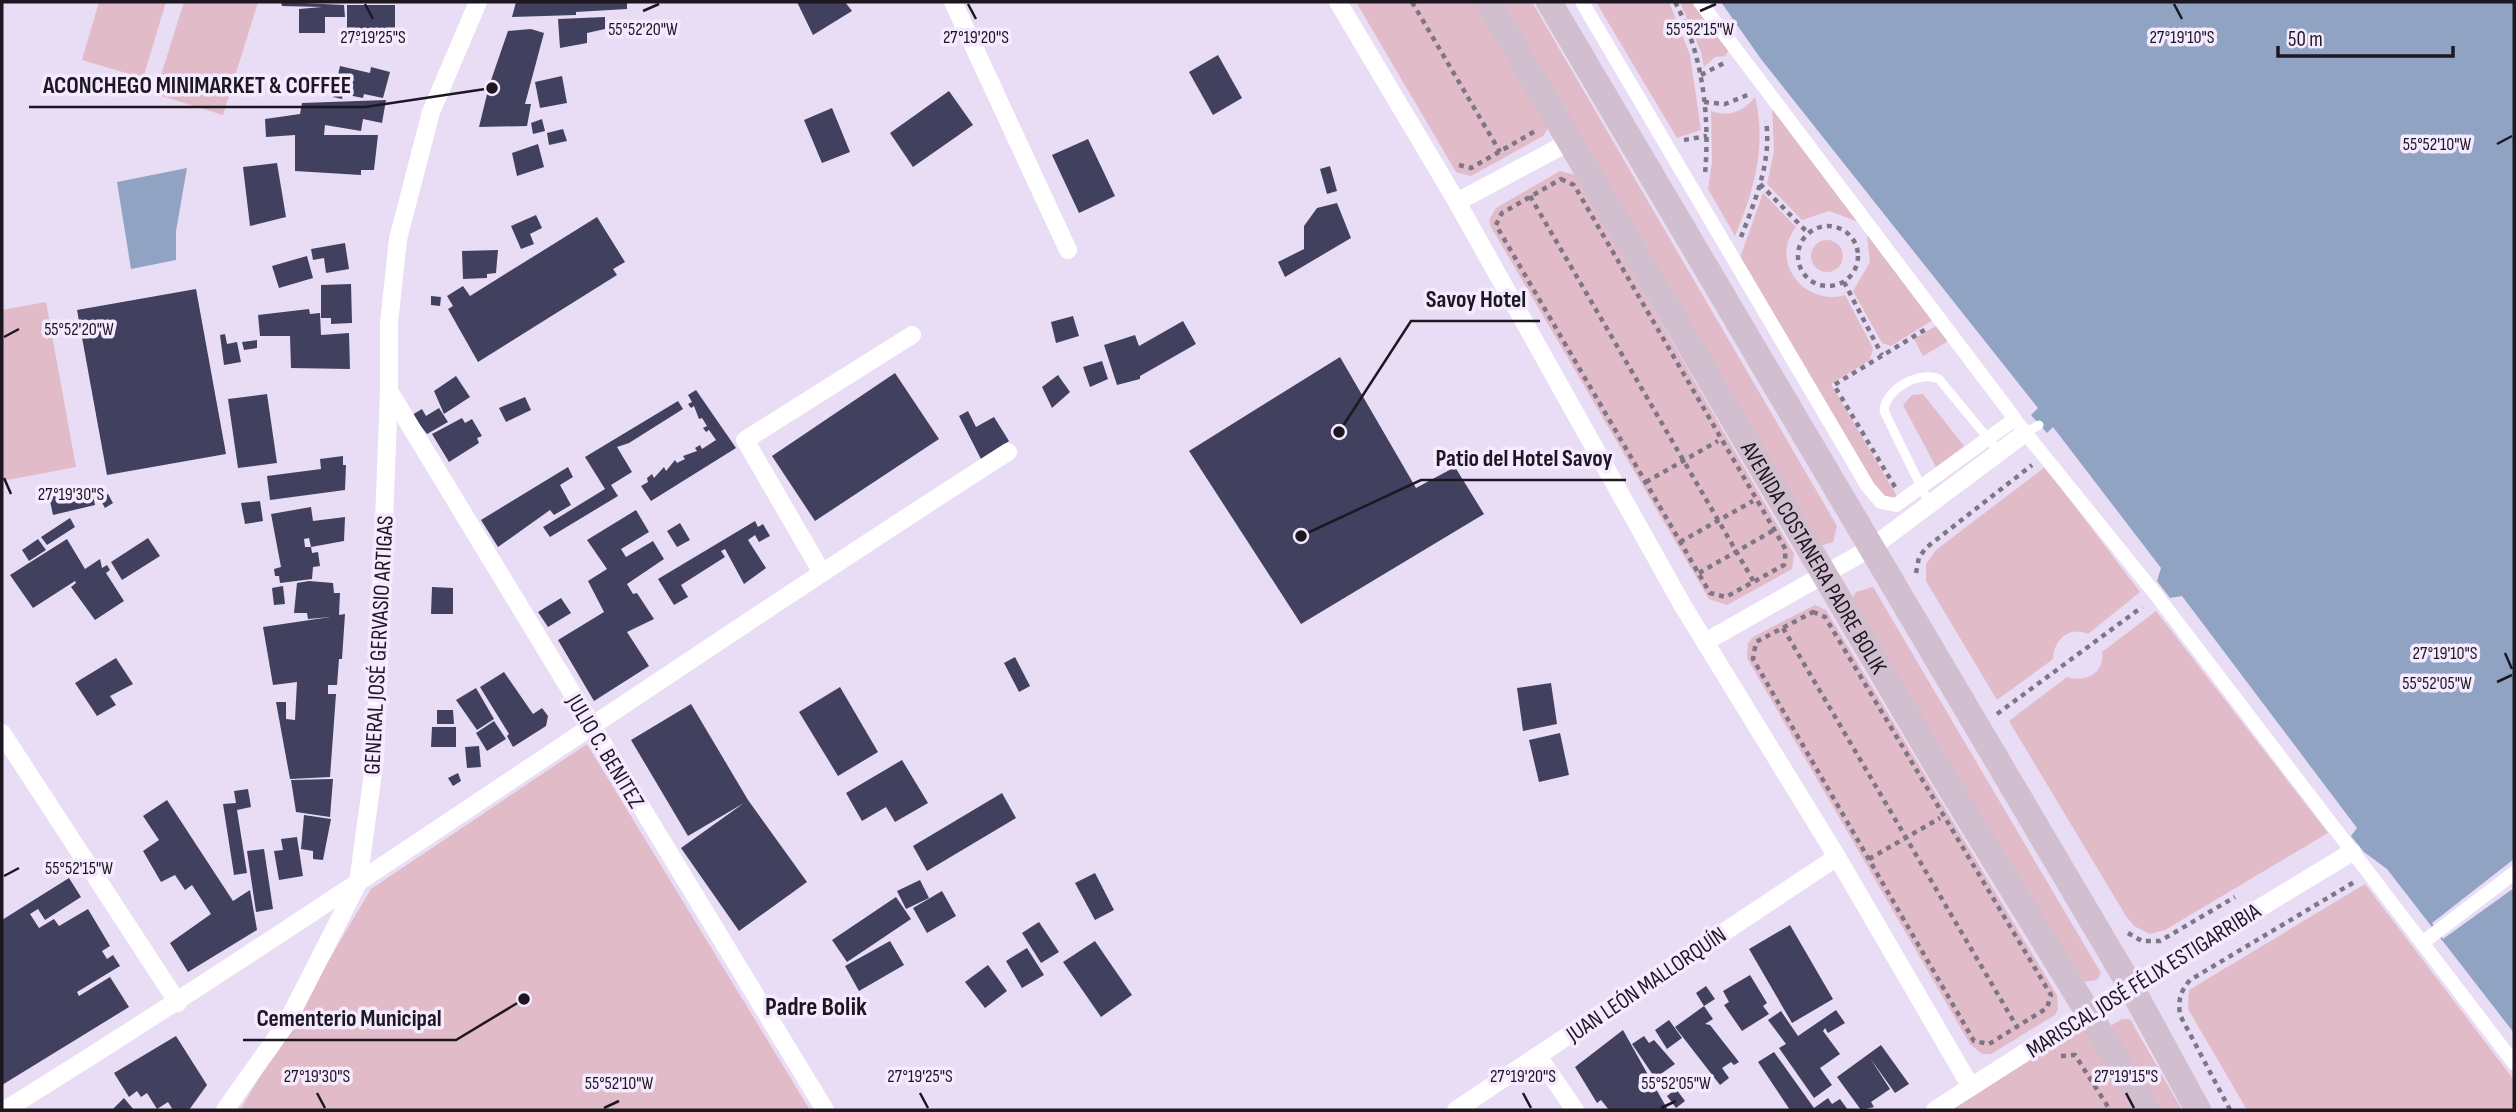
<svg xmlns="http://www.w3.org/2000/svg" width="2516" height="1112" viewBox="0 0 2516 1112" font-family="'Sofia Sans Condensed',sans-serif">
<rect width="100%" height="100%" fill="#e9dcf5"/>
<g fill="#e1bbc7">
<path d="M99,2h67l-23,76 -61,-18z"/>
<path d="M184,2h74l-35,113 -68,-21z"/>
<path d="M1356,2h118l72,120 1,8 -4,6 -72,40 -15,-4z"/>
<path d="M1499,2h33l305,524 -4,16 -13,4z"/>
<path d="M1596,2h73l21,53 11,75 -24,8z"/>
<path d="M1680,2h12l37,48 -4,6 -10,1 -11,10 -3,-15z"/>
<path d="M1755,97c12,49 -1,94 -20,139l-27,-47 4,-27 -1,-51c18,7 33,0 44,-14z"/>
<path d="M1772,106l86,113 -2,2 -27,-10 -27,9 -35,-36 7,-32z"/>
<path d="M1560,171l16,4 218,379 -2,15 -65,36 -18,-6 -218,-372 -2,-7 7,-12z"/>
<path d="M1763,193l33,34c-28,35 10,80 49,68l28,53 -3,12 -39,24 67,114 -5,2 -13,-6 -140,-236z"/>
<path d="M1870,235l63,85 -42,26 -9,-3 -29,-52 17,-29 -3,-25z"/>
<circle cx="1827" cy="256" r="16"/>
<path d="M46,302l30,165 -74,14v-171z"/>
<path d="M1936,326l12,15 -25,15 -9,-17z"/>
<path d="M1923,394l41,52 -28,21 -33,-62 9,-10z"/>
<path d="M2045,467l95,125 -52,42c-19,-8 -34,5 -35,25l-56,41 -71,-119v-17l10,-14z"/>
<path d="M1873,587l228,386 -4,7 -15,2 -231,-382 5,-8z"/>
<path d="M1815,605l11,5 231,385 1,14 -3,6 -64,39h-9l-12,-10 -223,-386 1,-15 5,-6z"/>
<path d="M2156,611l172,222 -163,97 -15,4 -16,-8 -8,-10 -117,-195 58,-44c19,6 38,-4 35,-25z"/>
<path d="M587,744l223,366h-570l131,-221z"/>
<path d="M2365,884l149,196v30h-267l-59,-101 1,-19z"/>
<path d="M2090,1011l58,99h-192l-6,-10z"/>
<path d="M2122,1019h8l52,91h-26l-46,-84z"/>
</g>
<g fill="#90a3c3">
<path d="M1721,2h793v1031l-127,-164 -23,-17 -13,-16 6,-8 -175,-232 -12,2 -13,-17 4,-13 -108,-141 -6,6 -16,-18 7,-7 -277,-349z"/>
<path d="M187,168l-11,63v29l-45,9 -14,-87z"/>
</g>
<path fill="#e9dcf5" d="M2514,859v29l-71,51 -11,-16z"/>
<g fill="#41415f">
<path d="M281,2l63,3 1,12h-20v16h-26v-24l23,-2 -40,-1z"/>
<path d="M516,2h111v7l-51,3v3l-64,2z"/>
<path d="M797,2h48l7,9 -39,24z"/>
<rect x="347" y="5" width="48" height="35"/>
<path d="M605,17v12l-18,4v10l-27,5 -2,-29z"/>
<path d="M531,29l13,4 -19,71h6l-4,22 -48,1 10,-41 19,-55z"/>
<path d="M1218,55l24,43 -29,17 -24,-43z"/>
<path d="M340,66l30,7 1,-6 19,5 -7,26 -19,-4 -1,4 -20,-4 -1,5 -9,-2z"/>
<path d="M562,76l5,27 -27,5 -5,-26z"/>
<path d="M949,91l24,34 -60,42 -23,-34z"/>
<path d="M386,100l-4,23 -19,-4 -2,12 -36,-6 -1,10h54l-4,35h-13v5l-66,-4v-36l-29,2 -1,-18 35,-5 2,-11z"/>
<path d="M832,108l18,44 -28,11 -18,-43z"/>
<path d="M542,119l3,12 -12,3 -2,-11z"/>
<path d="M563,129l4,12 -18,4 -2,-12z"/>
<path d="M1088,139l27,57 -36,17 -27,-58z"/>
<path d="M538,144l6,23 -27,9 -5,-23z"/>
<path d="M277,163l9,54 -36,9 -7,-59z"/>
<path d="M1330,166l7,25 -10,3 -7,-25z"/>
<path d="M1337,203l14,35 -66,39 -7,-15 26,-13v-23l13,-18z"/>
<path d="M536,215l6,13 -12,6 4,10 -13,5 -10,-23z"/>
<path d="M597,217l28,45 -12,7 4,6 -139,87 -30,-53 5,-3 -6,-10 16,-10 7,10z"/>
<path d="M345,243l4,26 -23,4 -2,-15 -11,2 -2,-11z"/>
<path d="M498,250l-2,23 -9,1v4l-24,1 -1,-28z"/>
<path d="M307,256l6,22 -34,10 -7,-22z"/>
<path d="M351,284l1,39 -21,1v-6h-10v-33z"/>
<path d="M196,289l30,165 -119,21 -30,-165z"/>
<path d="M431,296l10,1 -1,9 -9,-1z"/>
<path d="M309,309l1,5 10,-1 1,22 28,-2 1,36 -59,-1 -1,-32h-30l-2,-21z"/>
<path d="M1073,316l6,20 -23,7 -5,-21z"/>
<path d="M1183,321l13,23 -56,32v3l-23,6 -13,-40 31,-10 4,11z"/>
<path d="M225,334l2,10 10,-2 4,20 -17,3 -4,-30z"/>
<path d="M257,340v8l-13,2 -2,-8z"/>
<path d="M1340,357l76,131 39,-21 29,47 -183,110 -112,-173z"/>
<path d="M1102,361l6,18 -18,8 -7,-20z"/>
<path d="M895,373l44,66 -124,82 -43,-65z"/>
<path d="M1058,375l12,17 -18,16 -10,-21z"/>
<path d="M456,376l14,21 -26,17 -10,-23z"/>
<path d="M696,390l40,58 -85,53 -10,-15 7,-4 -1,-4 5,-4 2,4 10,-11 2,4 9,-11 2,3 8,-4 -2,-3 14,-5 -2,-3 5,-3 2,4 14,-9 -7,-10 -3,2 -3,-4 4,-2 -5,-8 -3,1 -5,-13 -3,2 -3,-4 4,-2 -4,-7z"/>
<path d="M267,394l10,69 -39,5 -10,-69z"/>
<path d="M525,397l6,13 -25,12 -7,-14z"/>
<path d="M678,401l5,8 -54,34 -12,4 15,25 -21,13 7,11 -68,41 -7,-10 62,-38 -20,-32z"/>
<path d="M439,408l9,14 -21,12 -15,-19 10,-6 4,7z"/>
<path d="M968,411l8,16 18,-10 15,24 -27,20 -23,-45z"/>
<path d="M462,418l3,5 7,-4 10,17 -5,2 2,5 -30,19 -17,-28z"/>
<path d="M343,456v9h3l-1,25 -75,10 -3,-24 54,-7 -1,-10z"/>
<path d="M568,467l5,10 -13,8 11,20 -17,10 -4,-5 -52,37 -17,-27z"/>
<path d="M91,486l4,19 -42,10 -4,-19z"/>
<path d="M108,494l5,9 -8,5 -5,-9z"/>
<path d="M260,501l3,20 -18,3 -4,-21z"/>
<path d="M311,507l2,14 32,-4 -1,24 -33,6 -2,-9 -5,1 1,8h6l1,6 6,-1 2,14 -7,1 -1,12 -32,4 -1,-7h-4l-1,-7 7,-2 -10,-53z"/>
<path d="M636,510l13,22 -28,17 5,8 27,-16 11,18 -37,25 6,10 4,-1 17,26 -27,13 22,34 -55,35 -36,-61 46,-28 -16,-31 19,-12 -20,-29z"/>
<path d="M70,518l5,9 -28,18 -6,-8z"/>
<path d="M755,521l3,6 5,-3 7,12 -11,6 -4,-7 -7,5 18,28 -22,16 -19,-35 -4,2 4,6 -44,28 7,12 -14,8 -16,-26z"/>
<path d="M680,523l10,17 -13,7 -10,-16z"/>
<path d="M148,538l12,18 -38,24 -11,-18z"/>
<path d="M38,539l8,11 -17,11 -7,-11z"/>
<path d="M67,539l18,30 15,-10 2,9 5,-3 3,5 -4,3 18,28 -29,19 -24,-33 5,-4 -1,-2 -42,27 -23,-33z"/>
<path d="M309,581l24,2 1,10h6l-1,22 6,-1 -3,45h-3l-2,26h-9v9h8l-6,83 -40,2 -14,-77h10v17l9,1 2,-38 -24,3 -10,-58 67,-10 -22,2 -1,-6h-13l3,-30z"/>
<path d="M283,586l2,18 -11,1 -2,-17z"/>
<path d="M432,587l21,1v26h-22z"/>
<path d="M561,598l10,15 -23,14 -10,-15z"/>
<path d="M1015,657l15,29 -11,6 -15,-29z"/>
<path d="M116,658l17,26 -23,12 6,9 -19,11 -22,-33z"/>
<path d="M504,672l29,42 9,-6 6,8 -2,10 -33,21 -6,-11 2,-2 -29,-47z"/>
<path d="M1551,683l6,41 -34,7 -6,-43z"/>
<path d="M840,687l38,65 -40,24 -39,-64z"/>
<path d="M476,688l18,31 -17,11 -21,-30z"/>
<path d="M691,704l57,96 59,82 -68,49 -58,-83 63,-45 -56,33 -57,-96z"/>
<path d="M437,710h16l1,14h-17z"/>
<path d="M494,721l12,18 -19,12 -11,-18z"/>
<path d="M432,727h24v20h-25z"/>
<path d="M1560,733l9,42 -30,7 -10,-42z"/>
<path d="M479,746l2,21 -14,1 -2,-21z"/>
<path d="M902,760l26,43 -33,19 -9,-15 -24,14 -16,-28z"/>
<path d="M458,773l3,8 -8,5 -5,-8z"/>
<path d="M333,779l-3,38 -34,-5 -5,-32z"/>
<path d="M248,789l3,18 -14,3 10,63 -13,2 -11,-71 13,-1 -2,-12z"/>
<path d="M1002,793l14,25 -89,53 -14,-25z"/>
<path d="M167,800l66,101 17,-11 7,40 -69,42 -18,-29 41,-29 -19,-29 -7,5 -10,-15 -14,7 -18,-31 16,-11 -16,-24z"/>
<path d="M304,815l27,4 -8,41 -10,-1v-8l-12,-2z"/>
<path d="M297,837l6,39 -24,4 -5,-29 9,-1 -2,-11z"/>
<path d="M264,849l9,60 -17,3 -9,-61z"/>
<path d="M1095,873l19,37 -19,10 -20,-37z"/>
<path d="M69,878l12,19 -36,23 -7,-11 -8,5 9,14 15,-9 5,7 29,-17 22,37 -8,5 5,8 6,-4 7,11 -43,26 2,4 31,-19 19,30 -127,78v-165z"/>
<path d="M920,880l9,18 -23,11 -9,-18z"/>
<path d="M942,891l14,25 -29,17 -14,-25z"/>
<path d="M896,897l15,22 -64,43 -15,-22z"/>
<path d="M1039,922l20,30 -18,11 -19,-30z"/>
<path d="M1790,925l43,74 -41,24 -43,-74z"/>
<path d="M890,941l14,24 -45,26 -14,-25z"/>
<path d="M1095,941l37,54 -31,22 -38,-55z"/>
<path d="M1027,948l17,27 -22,13 -16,-27z"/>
<path d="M988,965l19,26 -22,17 -20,-26z"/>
<path d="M1750,975l17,28 -4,3 6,8 -27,17 -18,-26 5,-3 -6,-11z"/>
<path d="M1706,986l9,13 -11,7 9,13 -8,5 5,1 29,37 -5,3 -3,-3 -9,6 7,10 -9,7 -45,-58 29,-21 -8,-13z"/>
<path d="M1836,1010l9,13 -17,10 -3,-5 -2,3 17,23 -20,14 12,17 -18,13 -35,-50 7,-4 -18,-24 13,-9 17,25z"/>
<path d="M1669,1020l13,18 -15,11 -12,-19z"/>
<path d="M1623,1030l29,52 16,28h-59l-8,-10 -4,3 -22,-36z"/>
<path d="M176,1036l31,49 -18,25h-16l-5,-8 -11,7 -10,-16 -6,4 -4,-6 -8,6 -15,-24z"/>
<path d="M1644,1036l5,7 5,-3 21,24 -20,14 -23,-34z"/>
<path d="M1881,1045l28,39 -14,9 -25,-35 20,31 -19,13 3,5 -13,3 -24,-33z"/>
<path d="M1774,1052l40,56 14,-10 4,6 8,-5 8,11h-58l-32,-48z"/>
<path d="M1676,1089l9,12 -9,7 -9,-12z"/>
<path d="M124,1098l10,12h-22z"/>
</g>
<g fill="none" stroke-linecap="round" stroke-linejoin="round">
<g stroke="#7e7686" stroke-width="4.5" stroke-dasharray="5 5" stroke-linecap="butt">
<path d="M1412,2l88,150"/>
<path d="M1675,2c28,52 35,114 30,172"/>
<path d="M1701,75l23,-12"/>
<path d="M1704,102l21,2 25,-10"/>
<path d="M1684,140l23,-4"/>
<path d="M1459,165l12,3 66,-38"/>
<path d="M1561,179l13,6 212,365 -2,15 -58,32 -16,-4 -214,-368 6,-12z"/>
<path d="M1760,184l48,49"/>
<path d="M1530,196l224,386"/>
<circle cx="1828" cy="256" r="30"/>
<path d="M1741,237c14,-36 31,-76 25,-116"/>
<path d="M1844,282l38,73"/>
<path d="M1646,482l72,-41"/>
<path d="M1895,487l-61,-102 92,-56"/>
<path d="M1680,542l73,-41"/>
<path d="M1699,573l75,-43"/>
<path d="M1916,573l3,-16 8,-10 105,-82"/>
<path d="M1813,612l12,5 226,378 -4,13 -58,36 -15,-3 -221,-382 3,-17z"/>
<path d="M1783,628l234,399"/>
<path d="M1997,714l145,-107"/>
<path d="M1869,859l71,-41"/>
<path d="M2128,933l14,8h18l75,-44"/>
<path d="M2061,1056l14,-1 35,55"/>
<path d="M2230,1110l-50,-95c-2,-15 0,-23 10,-35l166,-99"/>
</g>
<g stroke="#fff" stroke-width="9">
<path d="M2025,433l14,-8"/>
<path d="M1930,505l-46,-94c1,-22 36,-41 55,-32l61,74"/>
</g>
<g stroke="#fff" stroke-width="14">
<path d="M1582,2l286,485 13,15 15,3 119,-86 -315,-417"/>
<path d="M2019,425l138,171 357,467"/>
<path d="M2422,943l92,-70"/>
</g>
<g stroke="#fff" stroke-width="18">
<path d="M953,2l115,248"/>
<path d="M1338,2l119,200 226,404 154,251 134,230"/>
<path d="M1457,202l114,-61"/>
<path d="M389,391l436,719"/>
<path d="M821,571l-76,-131 167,-105"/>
<path d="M1705,642l166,-94 154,-115"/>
<path d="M2,733l176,270"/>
<path d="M1538,1056l37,54"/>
<path d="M5,1110c340,-211 666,-443 1003,-658"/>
<path d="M225,1110l61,-86 72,-141 17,-125 14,-367v-68l9,-84 33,-127 47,-110"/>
<path d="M1456,1110l381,-253"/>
<path d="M1935,1110l155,-99 262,-159"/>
</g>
<g stroke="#d1bfcf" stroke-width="26">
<path id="s1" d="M1488,2l456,776 204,332"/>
<path d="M1549,2l582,985 67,123"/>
</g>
</g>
<path fill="none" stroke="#1c1720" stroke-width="2.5" d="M365,4l8,15M968,4l8,15M2174,4l8,15M643,11l16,-7M1700,11l16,-7M2497,144l15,-8M4,337l15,-8M4,478l7,16M2505,653l7,16M2497,682l15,-7M4,876l15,-8M317,1093l8,15M920,1093l8,15M1523,1093l8,15M2126,1093l8,15M604,1108l15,-7M1661,1108l15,-7"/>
<g text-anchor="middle" stroke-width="7" stroke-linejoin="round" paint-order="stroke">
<g font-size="23" fill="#1c1720" stroke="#f5eaff">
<text dy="8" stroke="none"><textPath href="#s1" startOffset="644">AVENIDA COSTANERA PADRE BOLIK</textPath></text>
<text transform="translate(378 645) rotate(-87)" y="8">GENERAL JOSÉ GERVASIO ARTIGAS</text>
<text transform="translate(606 751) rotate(59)" y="8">JULIO C. BENITEZ</text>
<text transform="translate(2143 980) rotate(-32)" y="8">MARISCAL JOSÉ FÉLIX ESTIGARRIBIA</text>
<text transform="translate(1646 984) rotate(-34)" y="8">JUAN LEÓN MALLORQUÍN</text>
</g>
<g font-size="26" font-weight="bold" fill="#1c1720" stroke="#f5eaff">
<text x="816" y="1015">Padre Bolik</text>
</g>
</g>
<g font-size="18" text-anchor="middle" fill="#1c1720" stroke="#f5eaff" stroke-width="7" stroke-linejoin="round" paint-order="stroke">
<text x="643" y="35">55°52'20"W</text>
<text x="1700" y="35">55°52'15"W</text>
<text x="373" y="43">27°19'25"S</text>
<text x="976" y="43">27°19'20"S</text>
<text x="2182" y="43">27°19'10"S</text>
<text x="2437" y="150">55°52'10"W</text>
<text x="79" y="335">55°52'20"W</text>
<text x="71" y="500">27°19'30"S</text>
<text x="2445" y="659">27°19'10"S</text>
<text x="2437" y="689">55°52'05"W</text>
<text x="79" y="874">55°52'15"W</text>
<text x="317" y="1082">27°19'30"S</text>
<text x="920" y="1082">27°19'25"S</text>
<text x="1523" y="1082">27°19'20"S</text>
<text x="2126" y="1082">27°19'15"S</text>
<text x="1676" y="1089">55°52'05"W</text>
<text x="619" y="1089">55°52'10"W</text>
</g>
<path fill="none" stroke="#1c1720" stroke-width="2.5" d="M492 88L365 107H29M1339 432L1411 321H1540M1301 536L1421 480H1626M524 999L456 1040H243"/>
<g fill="#1c1720" stroke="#f5eaff" stroke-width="2.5">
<circle cx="492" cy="88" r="7"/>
<circle cx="1339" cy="432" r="7"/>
<circle cx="1301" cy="536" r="7"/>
<circle cx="524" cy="999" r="7"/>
</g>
<g font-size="24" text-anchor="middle" font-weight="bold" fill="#1c1720" stroke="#f5eaff" stroke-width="7" stroke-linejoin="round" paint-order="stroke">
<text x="197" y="93">ACONCHEGO MINIMARKET &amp; COFFEE</text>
<text x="1476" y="307">Savoy Hotel</text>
<text x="1524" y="466">Patio del Hotel Savoy</text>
<text x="349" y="1026">Cementerio Municipal</text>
</g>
<rect width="2516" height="1112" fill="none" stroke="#1c1720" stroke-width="7"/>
<path d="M2278 46v10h175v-10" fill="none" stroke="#1c1720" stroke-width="3.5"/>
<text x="2288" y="46" font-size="21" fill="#1c1720" stroke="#f5eaff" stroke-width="5" paint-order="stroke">50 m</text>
</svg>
